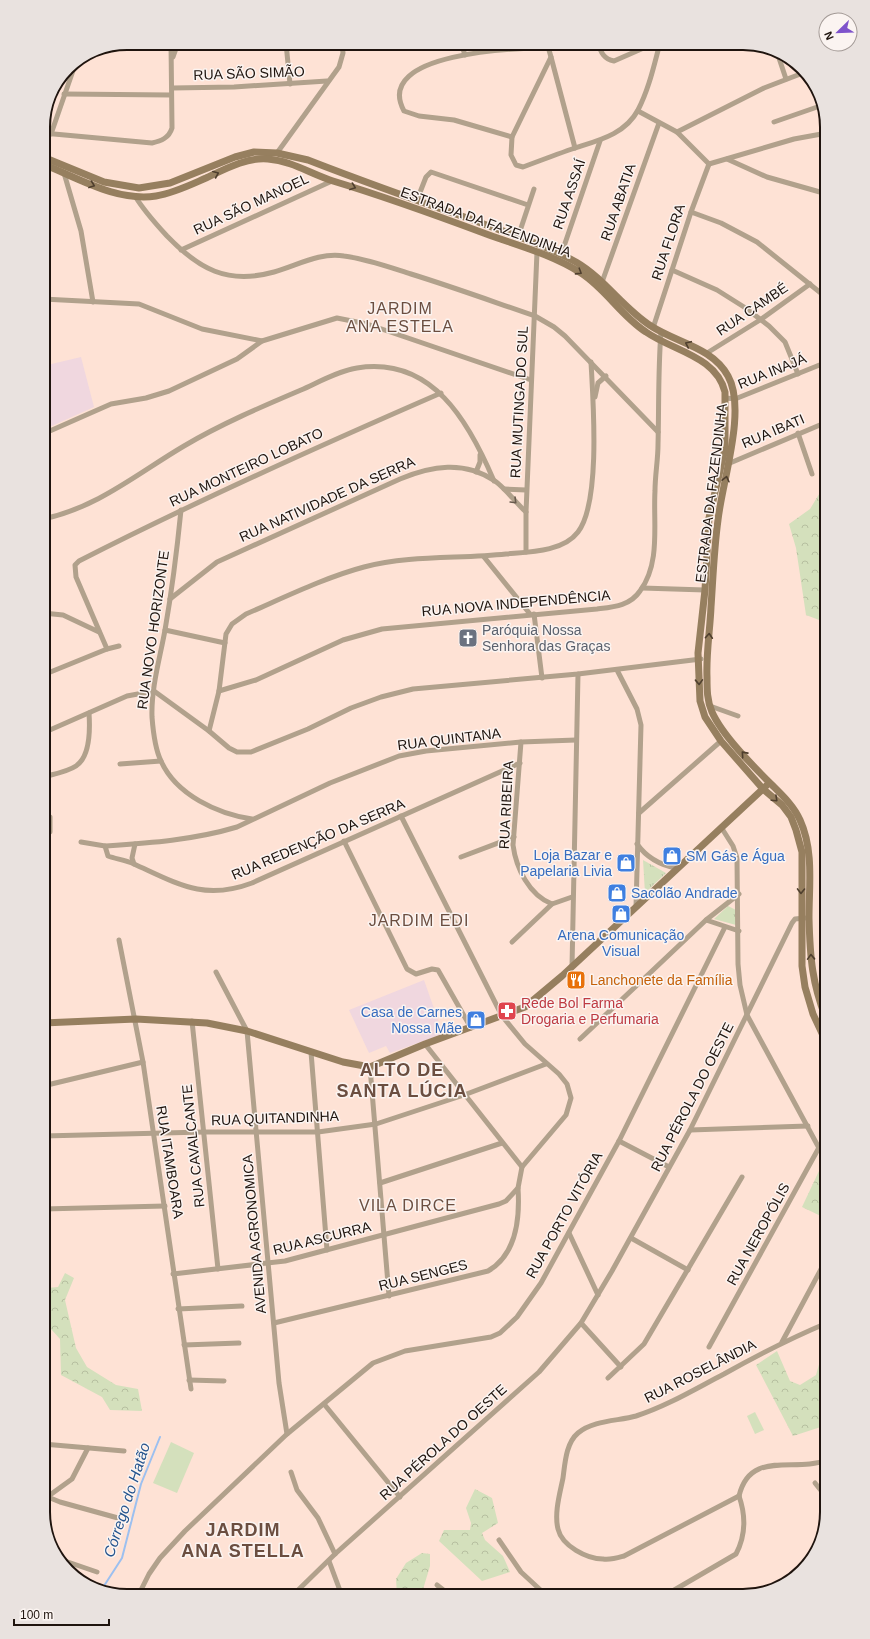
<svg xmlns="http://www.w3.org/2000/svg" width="870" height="1639" viewBox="0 0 870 1639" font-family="Arial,sans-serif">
<defs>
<pattern id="forest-crowns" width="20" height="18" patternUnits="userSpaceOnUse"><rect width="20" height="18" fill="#d4e0bc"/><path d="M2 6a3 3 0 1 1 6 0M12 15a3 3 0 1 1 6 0" fill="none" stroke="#b6bfa0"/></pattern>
<pattern id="park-tufts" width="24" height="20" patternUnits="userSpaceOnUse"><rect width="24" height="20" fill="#d4e0bc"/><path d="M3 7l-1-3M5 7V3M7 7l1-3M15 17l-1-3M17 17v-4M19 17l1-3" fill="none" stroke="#b6bfa0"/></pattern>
</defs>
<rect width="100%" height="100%" fill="#fee2d5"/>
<g fill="#f0d7df">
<path d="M81,357l13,50 -51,23v-64z"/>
<path d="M424,980l19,54 -53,19 -4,-7 -17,7 -20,-43z"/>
</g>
<g fill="#d4e0bc">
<path d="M755,1412l9,18 -9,4 -8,-18z"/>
<path d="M171,1442l23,11 -17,40 -24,-10z"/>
</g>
<g fill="url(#forest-crowns)">
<path d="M827,481v142l-21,-8 -10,-67 -7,-24 21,-15z"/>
<path d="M827,1154v65l-25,-12z"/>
<path d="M65,1273l9,5 -9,22 11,48 11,19 29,18 22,4 4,22 -32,-1 -8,-13 -41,-22 -1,-36 -10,-11 -3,-40 11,-1z"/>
<path d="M824,1347l3,1v77l-34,11 -37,-71 21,-14 13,30 10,4 16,-10z"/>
<path d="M475,1489l17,9 6,25 -16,10 3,7 18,16 7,16 -28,9 -43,-40 5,-11h26l1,-7 -5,-15z"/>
<path d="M422,1553l8,1v12l-9,30h-24l-1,-17 10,-16z"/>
</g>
<g fill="url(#park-tufts)">
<path d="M643,860l23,13 -21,20z"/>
<path d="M728,906l8,4v15l-22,-6z"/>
</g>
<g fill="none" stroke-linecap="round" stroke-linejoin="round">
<path stroke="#9cc0f0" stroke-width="2" d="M102,1589l20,-31 19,-74 19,-47"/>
<g stroke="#b1a18c" stroke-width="5">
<path d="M286,43l4,41"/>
<path d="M461,43l4,12"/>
<path d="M547,43l4,14 -39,80 -1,18 5,10 7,2c16,-6 32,-12 49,-18 24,-8 53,-14 66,-39 11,-21 16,-45 22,-67"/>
<path d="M598,43c3,10 6,16 16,18l41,-18"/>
<path d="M780,54l-1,4 7,21"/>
<path d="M173,57l5,-14"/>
<path d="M551,57l24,91"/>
<path d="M172,88l62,-1 93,-6"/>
<path d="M64,94l107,1"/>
<path d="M638,111l39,21 32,32"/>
<path d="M774,122l49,-17"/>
<path d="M677,132l87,-44 39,-15"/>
<path d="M43,133l109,10c9,-2 17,-5 20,-15l-1,-85"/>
<path d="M51,134l25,-72"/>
<path d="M512,137l-58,-17 -35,-4 -15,-5c-32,-59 114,-63 144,-63"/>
<path d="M277,153l62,-86 4,-14 -1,-10"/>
<path d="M727,159l40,18 60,17"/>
<path d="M709,164l85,-25 33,-6"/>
<path d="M64,173l17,58 12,71"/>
<path d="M135,196c9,15 20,27 32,40 32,33 60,49 107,36 24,-7 46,-20 70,-16 23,3 45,11 67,18 42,13 83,28 124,42l19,11 11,9 93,96"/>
<path d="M417,200l9,-23 5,-5 97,33"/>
<path d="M691,212l30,11 36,19 70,56"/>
<path d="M518,237l16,-48"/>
<path d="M181,250l151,-69"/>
<path d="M561,255l39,-114"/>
<path d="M672,270l45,20 27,17 25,19 16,16 13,32"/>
<path d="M601,285l58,-162"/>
<path d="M43,299l96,5 63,25 60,12"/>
<path d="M653,328l38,-116 18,-48"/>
<path d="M707,353l53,-33 50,-36"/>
<path d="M595,397l3,-14 8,-7"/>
<path d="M726,398l9,1 92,-37"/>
<path d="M798,433l14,41"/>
<path d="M43,434l68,-30 35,-6 23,-7 68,-32 25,-18 75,-23 30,6 164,56"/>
<path d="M730,463l97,-41"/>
<path d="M476,472l4,-10v-7"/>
<path d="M504,489l22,1"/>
<path d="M181,510c-4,40 -9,80 -16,120 -5,28 -14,58 -13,87 1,13 3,32 9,44 15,34 57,53 91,58"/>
<path d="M43,519c54,-11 95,-46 141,-73 37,-22 77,-39 117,-56 18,-8 37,-19 56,-22 75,-12 112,54 137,113"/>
<path d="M526,552v-40l11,-260"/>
<path d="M484,557l46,57"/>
<path d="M642,588l63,2"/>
<path d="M170,599l47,-37 183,-83c31,-13 64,-19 95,2 11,8 20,21 31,31"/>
<path d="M43,613l20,2 36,17"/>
<path d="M534,614l8,64"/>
<path d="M165,630l60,13"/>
<path d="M107,649l-31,-72 -1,-12 4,-4c119,-61 240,-115 362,-168"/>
<path d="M617,670l20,39 4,16 -5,182"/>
<path d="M43,675l64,-26 12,-3"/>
<path d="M154,691l55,40 20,17 8,4h14l57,-23 43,-21 30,-11 32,-8 165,-15 123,-15"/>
<path d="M219,691l37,-11 87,-40 39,-11 215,-20c16,-2 33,-3 43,-18 21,-28 13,-68 15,-100 0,-16 3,-31 3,-46 1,-37 0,-75 3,-113"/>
<path d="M710,706l28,10"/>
<path d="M209,731l10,-40 7,-57 6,-10 14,-10c37,-16 80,-37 118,-47 46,-12 95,-8 142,-13 23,-2 57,-2 72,-22 23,-30 15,-132 13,-170"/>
<path d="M43,733l84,-37 27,-5"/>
<path d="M521,742l-8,103c3,23 16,50 39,59l20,-7"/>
<path d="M120,764l41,-3"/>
<path d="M43,777c11,-3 24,-5 33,-11 15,-10 14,-38 13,-53"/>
<path d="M639,813l82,-72"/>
<path d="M721,827l12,19 4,12 1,106 2,21 7,30 72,133"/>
<path d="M43,835l7,-3v-15"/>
<path d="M344,841l63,128 9,5 16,-5 6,1 33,58"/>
<path d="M81,842l24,4 3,10c8,3 18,4 26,8 44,20 70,37 118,19l268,-120"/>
<path d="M637,844c10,14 23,21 39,24"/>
<path d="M105,846c44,-3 89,-6 132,-19l93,-44 69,-27 27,-5 95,-9 55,-2"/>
<path d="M461,857l53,-20"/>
<path d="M134,864l-2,-6 3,-14"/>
<path d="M706,920l33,11"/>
<path d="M119,940l24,122 48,327"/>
<path d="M512,942l40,-38"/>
<path d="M572,967l6,-293"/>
<path d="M216,972l31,59 32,352 8,51"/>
<path d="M192,1021l26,248"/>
<path d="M580,1039l126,-119 33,-26"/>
<path d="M425,1044l97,123"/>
<path d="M311,1052l16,198"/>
<path d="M370,1067l19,229"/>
<path d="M43,1086l100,-24"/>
<path d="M690,1130l118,-4"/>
<path d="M43,1136l161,-4h114l58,-8 88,-29 82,-31"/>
<path d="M619,1141l50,26"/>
<path d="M380,1183l122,-40"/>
<path d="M43,1209l122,-3"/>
<path d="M569,1233l29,62"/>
<path d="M631,1238l57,32"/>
<path d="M173,1274l112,-13 214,-57 7,-3 12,-13 4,-21 44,-52 5,-17 -4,-14 -8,-10 -34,-30 -23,-28 -101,-200"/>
<path d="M178,1309l64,-3"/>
<path d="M274,1323l214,-52c28,-16 32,-53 30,-83"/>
<path d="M581,1323l40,44"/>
<path d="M782,1342l45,-84"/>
<path d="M184,1345l55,-2"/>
<path d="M709,1347l118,-214"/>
<path d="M608,1378l36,-34 98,-167"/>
<path d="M189,1380l35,1"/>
<path d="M324,1404l76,93"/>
<path d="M43,1444l81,7"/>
<path d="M291,1472l6,18 21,28 17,36"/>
<path d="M815,1483l12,15"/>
<path d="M43,1495l17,7 58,16"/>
<path d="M739,1496l-115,60c-7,2 -13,4 -21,3 -16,0 -41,-13 -45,-30 -4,-16 2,-36 5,-51 2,-15 3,-35 15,-45 15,-13 41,-12 58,-17 31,-10 59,-27 88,-42 34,-19 67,-36 103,-51"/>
<path d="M739,1496c11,-47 56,-23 88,-36"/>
<path d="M43,1500l29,-21 16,-31"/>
<path d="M499,1540l22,32 26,24"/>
<path d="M62,1560l35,12"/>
<path d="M329,1561l13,35"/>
<path d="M437,1585l14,11"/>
<path d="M138,1596l11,-22 11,-16 25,-27 102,-97 86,-71 32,-12 86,-14 9,-4 17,-16 24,-34 78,-142 106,-214"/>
<path d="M292,1596l43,-42 204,-182 42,-49 31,-52 78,-141 102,-207 3,-4 10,-1"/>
<path d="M664,1596l72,-42c10,-19 10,-38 3,-58"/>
</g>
<g stroke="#967f5f" stroke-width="7">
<path d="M43,157l61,25 35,6 31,-5 65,-26 19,-5 23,1 31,7c54,21 110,41 165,60 34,13 70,24 103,42 29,17 47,46 75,64 26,17 61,21 77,50 19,34 -6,106 -10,144 -4,29 -5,58 -7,87 -1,23 -5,47 -4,70 0,12 0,24 5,35 10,23 41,54 59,72 11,11 23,22 29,36 14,31 9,65 9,98 1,40 3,66 18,103"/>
<path d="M43,164c35,14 74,38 113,32 18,-3 34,-11 50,-18 19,-9 41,-21 62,-19 24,2 43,15 65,22 53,16 105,35 156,54 31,11 64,20 92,38 25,16 40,43 65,59 27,19 70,24 79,60v57l-16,69 -4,72 -7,63 2,48 5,16 16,24 42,48 19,16 9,12 5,13 6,22v114l3,21 8,27 14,30"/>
<path d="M43,1023l93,-4 71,4 40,8 96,31 27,5 55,-23 100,-37 37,-31 204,-190"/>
</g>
</g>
<defs><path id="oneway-chevron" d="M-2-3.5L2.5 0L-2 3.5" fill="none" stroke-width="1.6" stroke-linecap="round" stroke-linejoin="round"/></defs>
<g stroke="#4f3f2e">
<use href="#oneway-chevron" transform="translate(216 174) rotate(-23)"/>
<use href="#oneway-chevron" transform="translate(92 185) rotate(20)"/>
<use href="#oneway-chevron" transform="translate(353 187) rotate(20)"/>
<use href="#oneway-chevron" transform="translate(579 272) rotate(32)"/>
<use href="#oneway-chevron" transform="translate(688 344) rotate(-155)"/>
<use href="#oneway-chevron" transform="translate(726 479) rotate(-77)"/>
<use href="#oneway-chevron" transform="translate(709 636) rotate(-86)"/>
<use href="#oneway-chevron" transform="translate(699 682) rotate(88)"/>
<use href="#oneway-chevron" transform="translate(744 754) rotate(-132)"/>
<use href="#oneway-chevron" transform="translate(775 799) rotate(43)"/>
<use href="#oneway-chevron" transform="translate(801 891) rotate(91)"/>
<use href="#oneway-chevron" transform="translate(811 957) rotate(-92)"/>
</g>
<use stroke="#685a4d" href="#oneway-chevron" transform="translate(514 501) rotate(45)"/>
<defs>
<g id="church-square" transform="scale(1)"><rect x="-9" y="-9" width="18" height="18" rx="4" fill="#6b7280" stroke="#fbf4f1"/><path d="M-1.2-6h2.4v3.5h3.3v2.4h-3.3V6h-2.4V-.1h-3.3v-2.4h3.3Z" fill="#fff"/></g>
<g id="shop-square" transform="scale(1)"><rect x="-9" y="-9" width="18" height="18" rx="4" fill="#3f7fe0" stroke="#fbf4f1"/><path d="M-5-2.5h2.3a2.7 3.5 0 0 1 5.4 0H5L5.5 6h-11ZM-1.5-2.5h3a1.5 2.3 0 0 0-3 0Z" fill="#fff"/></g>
<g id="restaurant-square" transform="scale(1)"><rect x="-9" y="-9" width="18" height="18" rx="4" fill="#e8710a" stroke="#fbf4f1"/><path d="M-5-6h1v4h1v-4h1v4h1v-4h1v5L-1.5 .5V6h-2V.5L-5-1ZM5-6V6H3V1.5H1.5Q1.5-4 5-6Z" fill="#fff"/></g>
<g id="pharmacy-square" transform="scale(1)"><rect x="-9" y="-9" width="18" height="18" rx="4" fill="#e0444e" stroke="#fbf4f1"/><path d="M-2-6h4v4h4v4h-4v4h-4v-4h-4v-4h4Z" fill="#fff"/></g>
</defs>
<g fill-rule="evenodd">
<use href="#church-square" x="468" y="638"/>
<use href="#shop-square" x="672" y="856"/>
<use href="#shop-square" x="626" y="863"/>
<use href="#shop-square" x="617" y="893"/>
<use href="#shop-square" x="621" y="914"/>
<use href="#restaurant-square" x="576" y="980"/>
<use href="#pharmacy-square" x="507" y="1011"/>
<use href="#shop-square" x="476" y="1020"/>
</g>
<g text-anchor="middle" stroke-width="3" stroke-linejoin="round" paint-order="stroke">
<g font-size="14" fill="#1f140e" stroke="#fbf4f1">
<text transform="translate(249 73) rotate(-2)" y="5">RUA SÃO SIMÃO</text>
<text transform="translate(569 194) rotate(-71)" y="5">RUA ASSAÍ</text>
<text transform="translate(618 202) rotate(-71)" y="5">RUA ABATIA</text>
<text transform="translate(251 204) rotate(-25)" y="5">RUA SÃO MANOEL</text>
<text transform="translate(486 222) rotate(20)" y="5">ESTRADA DA FAZENDINHA</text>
<text transform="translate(668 242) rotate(-72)" y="5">RUA FLORA</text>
<text transform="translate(752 309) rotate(-34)" y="5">RUA CAMBÉ</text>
<text transform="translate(772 371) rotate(-22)" y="5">RUA INAJÁ</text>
<text transform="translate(519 402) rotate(-87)" y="5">RUA MUTINGA DO SUL</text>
<text transform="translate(773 431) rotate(-23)" y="5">RUA IBATI</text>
<text transform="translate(246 467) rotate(-25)" y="5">RUA MONTEIRO LOBATO</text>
<text transform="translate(711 493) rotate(-83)" y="5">ESTRADA DA FAZENDINHA</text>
<text transform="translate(327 499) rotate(-24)" y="5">RUA NATIVIDADE DA SERRA</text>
<text transform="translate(516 603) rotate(-5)" y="5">RUA NOVA INDEPENDÊNCIA</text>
<text transform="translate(153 630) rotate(-82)" y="5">RUA NOVO HORIZONTE</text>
<text transform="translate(449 739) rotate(-7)" y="5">RUA QUINTANA</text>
<text transform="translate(506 805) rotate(-87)" y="5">RUA RIBEIRA</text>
<text transform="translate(318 839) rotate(-23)" y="5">RUA REDENÇÃO DA SERRA</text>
<text transform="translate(692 1097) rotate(-63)" y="5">RUA PÉROLA DO OESTE</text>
<text transform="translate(275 1118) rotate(-2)" y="5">RUA QUITANDINHA</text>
<text transform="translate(193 1146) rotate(-96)" y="5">RUA CAVALCANTE</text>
<text transform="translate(170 1162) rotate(81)" y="5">RUA ITAMBOARA</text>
<text transform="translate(564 1215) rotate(-61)" y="5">RUA PORTO VITÓRIA</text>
<text transform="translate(254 1234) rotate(-95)" y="5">AVENIDA AGRONOMICA</text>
<text transform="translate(758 1234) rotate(-61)" y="5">RUA NEROPÓLIS</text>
<text transform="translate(322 1238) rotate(-14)" y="5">RUA ASCURRA</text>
<text transform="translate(423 1275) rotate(-14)" y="5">RUA SENGES</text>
<text transform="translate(700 1371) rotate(-27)" y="5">RUA ROSELÂNDIA</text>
<text transform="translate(443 1442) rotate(-42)" y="5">RUA PÉROLA DO OESTE</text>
</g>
<g font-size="14" fill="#5b616d" stroke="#fbf4f1" text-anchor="start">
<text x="482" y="635">Paróquia Nossa<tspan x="482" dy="16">Senhora das Graças</tspan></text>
</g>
<g font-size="14" fill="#366cbe" stroke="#fbf4f1" text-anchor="end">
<text x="612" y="860">Loja Bazar e<tspan x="612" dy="16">Papelaria Livia</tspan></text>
<text x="686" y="861" text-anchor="start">SM Gás e Água</text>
<text x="631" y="898" text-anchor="start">Sacolão Andrade</text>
<text x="621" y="940" text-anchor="middle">Arena Comunicação<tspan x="621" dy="16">Visual</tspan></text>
<text x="462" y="1017">Casa de Carnes<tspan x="462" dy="16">Nossa Mãe</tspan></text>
</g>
<g font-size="14" fill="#c56008" stroke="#fbf4f1" text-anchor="start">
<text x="590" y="985">Lanchonete da Família</text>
</g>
<g font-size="14" fill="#be3a42" stroke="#fbf4f1" text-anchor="start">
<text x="521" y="1008">Rede Bol Farma<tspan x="521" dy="16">Drogaria e Perfumaria</tspan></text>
</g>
<g font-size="15" font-style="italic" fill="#24538d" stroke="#fbf4f1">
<text transform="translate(127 1500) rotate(-72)" y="5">Córrego do Hatão</text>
</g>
<g font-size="16" letter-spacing="1" fill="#6b4e40" stroke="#fbf4f1">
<text x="400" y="314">JARDIM<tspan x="400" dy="18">ANA ESTELA</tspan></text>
<text x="419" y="926">JARDIM EDI</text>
<text x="408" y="1211">VILA DIRCE</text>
</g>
<g font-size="18" font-weight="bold" letter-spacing="1" fill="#6b4e40" stroke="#fbf4f1">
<text x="402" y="1076">ALTO DE<tspan x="402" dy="21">SANTA LÚCIA</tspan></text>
<text x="243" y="1536">JARDIM<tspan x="243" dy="21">ANA STELLA</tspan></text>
</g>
</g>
<path d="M0 0H870V1639H0ZM127 50H743A77 77 0 0 1 820 127V1512A77 77 0 0 1 743 1589H127A77 77 0 0 1 50 1512V127A77 77 0 0 1 127 50Z" fill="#e9e2df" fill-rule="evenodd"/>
<path fill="none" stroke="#1f140e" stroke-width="2" d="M127 50H743A77 77 0 0 1 820 127V1512A77 77 0 0 1 743 1589H127A77 77 0 0 1 50 1512V127A77 77 0 0 1 127 50Z"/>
<g transform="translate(838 32) rotate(247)"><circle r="19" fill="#fbf4f1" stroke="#a39a96"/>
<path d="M0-3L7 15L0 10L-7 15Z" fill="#7e52cb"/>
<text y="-6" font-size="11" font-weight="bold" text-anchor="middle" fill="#1f140e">N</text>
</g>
<path d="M14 1619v6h95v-6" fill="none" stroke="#1f140e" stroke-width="2"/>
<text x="20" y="1619" font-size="12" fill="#1f140e" stroke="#fbf4f1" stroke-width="3" paint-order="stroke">100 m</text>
</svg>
